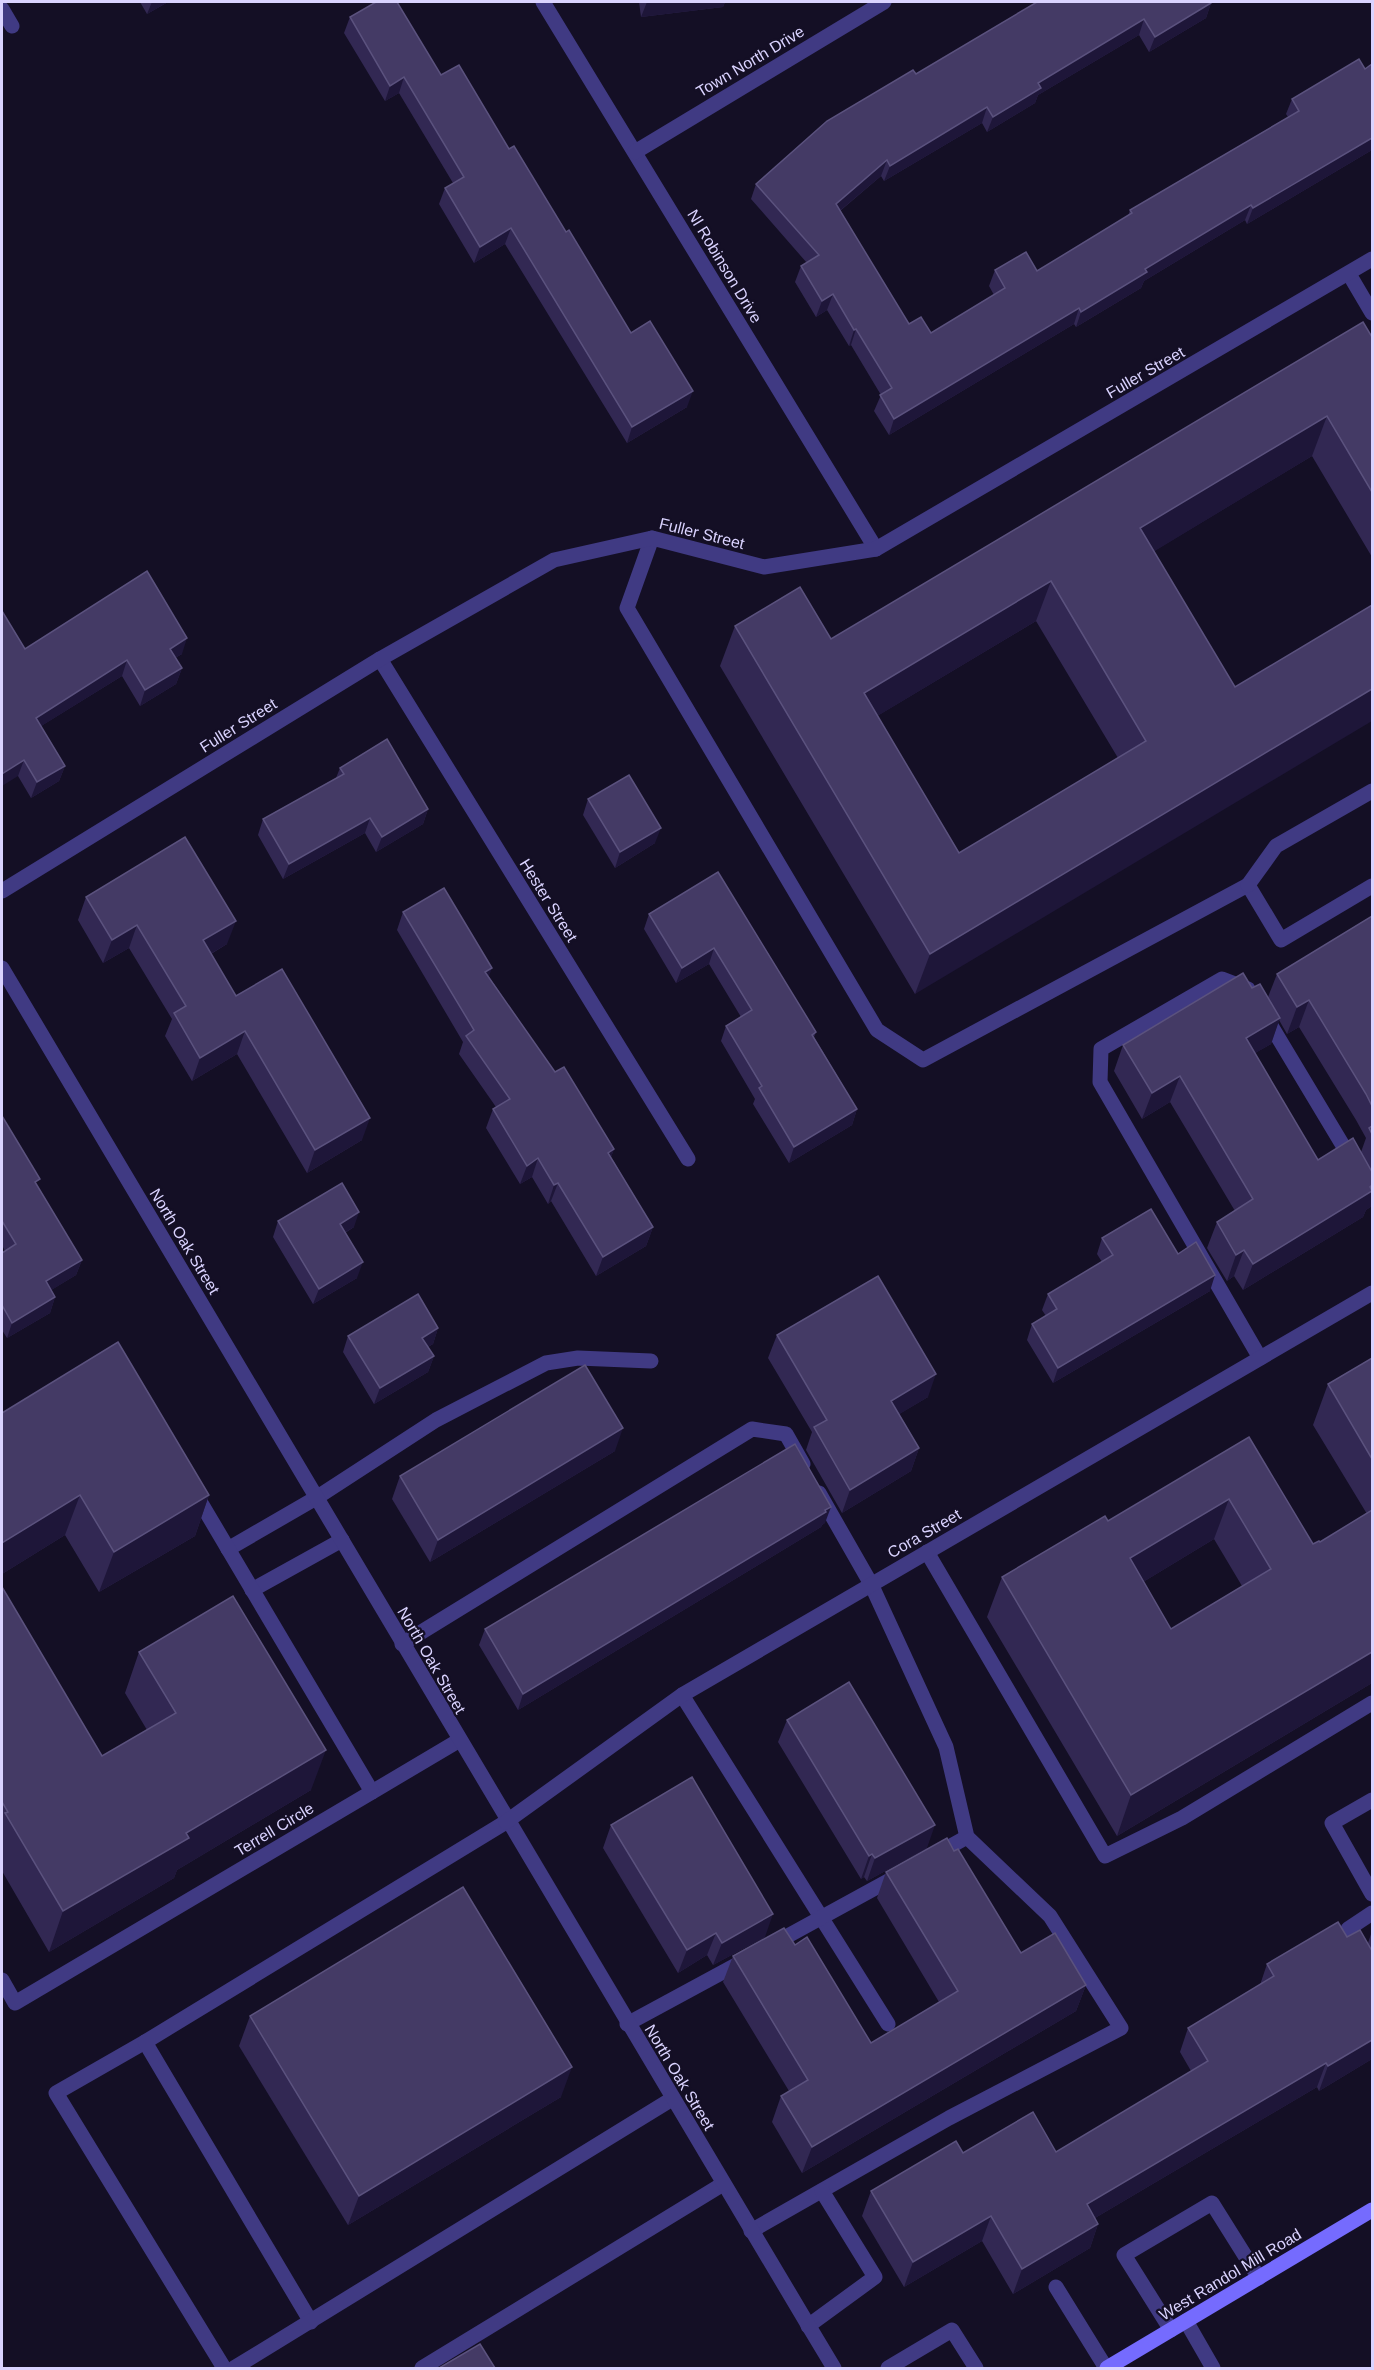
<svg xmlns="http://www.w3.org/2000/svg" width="1374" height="2370" viewBox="0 0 1374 2370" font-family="Helvetica,sans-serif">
<rect width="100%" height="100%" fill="#140f25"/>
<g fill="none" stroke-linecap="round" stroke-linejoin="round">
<g stroke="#403a83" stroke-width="15">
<path d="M1349,274l23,39"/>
<path d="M652,538l-25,70 250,422 46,30 325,-175 33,55 91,-54"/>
<path d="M1248,885l28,-39 96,-55"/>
<path d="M1248,989l-26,-10 -121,70 -1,33 160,276"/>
<path d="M1264,1014l108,180"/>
<path d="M228,1549l88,-51 120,-78 110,-57 32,-5 73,3"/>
<path d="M927,1552l178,304 77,-38 190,-115"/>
<path d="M252,1590l90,-50"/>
<path d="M402,1644l350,-215 34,5 17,30"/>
<path d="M682,1695l206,329"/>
<path d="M372,1792l86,-51"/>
<path d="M1372,1800l-40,23 40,71"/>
<path d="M933,1856l34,-19"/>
<path d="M1372,1913l-24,16 24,42"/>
<path d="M773,1944l126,-69"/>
<path d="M2,1980l13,23 357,-211 -177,-299"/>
<path d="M627,2024l120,-65"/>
<path d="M145,2042l-89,51 168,275"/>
<path d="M751,2231l198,-113 172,-90 -71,-112 -83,-79 -21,-90 -75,-163 -52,-91"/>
<path d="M1056,2287l50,81"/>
<path d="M1186,2321l27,47"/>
<path d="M311,2322l-166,-280 361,-220"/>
<path d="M808,2326l67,-49 -53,-86"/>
<path d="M1171,2330l-47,-75 88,-52 47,75"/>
<path d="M234,2368l438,-269"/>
<path d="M422,2368l301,-184"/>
<path d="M888,2368l64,-38 24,38"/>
</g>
<g stroke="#403a83" stroke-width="15">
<path d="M543,2l333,547"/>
<path d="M2,9l10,17"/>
<path d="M635,152l249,-150"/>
<path d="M380,659l308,500"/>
<path d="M2,891l378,-232 174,-99 98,-22 112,29 112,-18 496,-290"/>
<path d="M2,968c277,467 552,935 832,1400"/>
<path d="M506,1822l176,-127 690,-402"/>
</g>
<path stroke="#756bfe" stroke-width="15" d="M1107,2368l265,-158"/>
</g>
<g fill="#322853" fill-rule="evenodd">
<path d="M140,2h28l-21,12z"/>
<path d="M639,2h86l-2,5 -82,10z"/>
<path d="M1211,3l-5,15 -57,34 -10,-17 -101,60 -3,8 -48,29 -5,-9 -98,58 -3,-5 -41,35 69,113 22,9 63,-38 -5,-9 6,-16 42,1 91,-55 2,-6 158,-93 -2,-3 6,-15 73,-30 7,-5v86l-125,74 -2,-4 -101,61 -3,7 -65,39 -2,-3 -185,111 -15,-24 7,-16 -30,-50 -2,1 -22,-36 -11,7 -21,-35 6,-16 6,-3 -56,-64 5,-15 160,-110z"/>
<path d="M350,17l91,58 68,74 57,83 65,101 56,74 -60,36 -122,-199 -31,19 -35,-59 6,-16 8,-5 -54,-90 -14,8 -41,-68z"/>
<path d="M1372,337v220l-60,-101 -158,95 81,136 -320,307 -195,-328 15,-40 96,13zM1036,621l82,137 -159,95 -82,-137z"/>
<path d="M25,649l157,5 -7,4 7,10 -6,16 -36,22 -18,-30 -81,50 24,40 -6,15 -28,17 -13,-22z"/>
<path d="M340,768l88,41 -5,15 -47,28 -11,-19 -82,46 -25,-44 5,-16 73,-41z"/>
<path d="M588,799l67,44 -40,25 -32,-53z"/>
<path d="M718,872l98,160 -2,5 43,72 -5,16 -63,38 -36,-59 2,-5 -34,-58 5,-15 15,-9 -32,-53 -33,19 -32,-54 5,-15z"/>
<path d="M86,897l141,47 -16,10 25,42 126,144 -55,33 -70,-119 -45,27 -27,-45 7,-17 -43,-71 -26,15 -25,-43z"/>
<path d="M403,912l86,65 66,95 59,77 -3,8 42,70 -7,19 -50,30 -45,-75 -3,3 -16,-27 -12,7 -34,-56 7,-19 3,-2 -37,-53 4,-12 -66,-112z"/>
<path d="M1372,916v290l-6,4 -3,7 -120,73 -9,-14 -7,5 -20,-33 10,-26 18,-11 -65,-109 -28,17 -28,-48 9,-26 129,-57 16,9 9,-23zM1279,1020l8,14 12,-7 57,93 10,18 -5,14 -43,8 -63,-107 16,-9z"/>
<path d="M2,1116l35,70 45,74 -6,15 -25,15 4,7 -5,16 -43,25 -5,-8v-77l3,-2 -3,-6z"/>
<path d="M278,1221l76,6 -9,6 12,45 -44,26 -40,-67z"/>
<path d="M1102,1238l76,16 32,37 -157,92 -26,-43 5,-16 14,-8 -4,-6 6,-16 54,-32 -5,-8z"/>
<path d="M438,1328l-5,16 -5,3 6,9 -6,16 -54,32 -31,-52 5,-16z"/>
<path d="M777,1335l151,62 -29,17 20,34 -8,23 -69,42 -36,-63 6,-18 -44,-74z"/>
<path d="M1372,1358v325l-255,153 -130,-219 15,-40 106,-56 141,-84 64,107 7,-2 47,-28 -54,-89 15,-41zM1214,1539l28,47 -71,43 -28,-47z"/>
<path d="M2,1413l207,82 -14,41 -96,56 -34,-57 -63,39z"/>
<path d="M615,1451l-185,111 -38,-63 8,-23z"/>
<path d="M825,1523l-3,2 -1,2 -303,183 -39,-65 6,-16z"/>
<path d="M2,1587l100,169 45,-26 -22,-37 14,-41 172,138 -134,80 -3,8 -125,74 -47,-81z"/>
<path d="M787,1720l140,128 -60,33 -3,-4 -3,2 -83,-137z"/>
<path d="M611,1825l154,112 -52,28 -6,-10 -29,18 -75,-125z"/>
<path d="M886,1872l135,81 65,32 -10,26 -274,162 -30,-51 9,-26 8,-5 -66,-109 10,-26 62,-11 76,98 68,-41 -62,-104z"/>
<path d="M1372,1931v128l-53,32 -2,-4 -222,131 3,6 -8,24 -77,46 -31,-53 -78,46 -42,-71 9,-25 92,-38 93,-1 135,-81 -11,-19 8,-24 72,-43 7,-21 80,-27 21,6z"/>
<path d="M250,2016l311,81 -213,128 -109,-179z"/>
</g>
<g fill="#1e1639">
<path d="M152,2h16l-21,12z"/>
<path d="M647,2h78l-2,5 -82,10z"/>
<path d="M1211,3l-5,15 -57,34 6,-15z"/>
<path d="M1144,19l-5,16 -101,60 -3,8 -48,29 6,-15 45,-34z"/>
<path d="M404,77l-5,16 -14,8 5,-15z"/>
<path d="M987,107l-5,16 -98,58 6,-15z"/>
<path d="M1372,138v12l-125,74 6,-16z"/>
<path d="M887,160l-6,16 -51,43 6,-15z"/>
<path d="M1251,205l-6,15 -101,61 -3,7 -65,39 5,-15 64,-43z"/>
<path d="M511,228l-6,16 -31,19 6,-16z"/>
<path d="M833,294l-6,16 -11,7 6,-16z"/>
<path d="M1079,308l-5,16 -185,111 5,-16z"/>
<path d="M856,329l-5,16 -2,1 5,-16z"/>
<path d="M693,391l-6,16 -60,36 5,-16z"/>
<path d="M1327,416l-15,40 -187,113 15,-41z"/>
<path d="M1051,581l-15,40 -187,112 15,-40z"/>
<path d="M187,638l-5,16 -18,10 6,-15z"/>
<path d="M127,660l-5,16 -92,57 6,-15z"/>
<path d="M182,668l-6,16 -36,22 5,-16z"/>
<path d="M1372,689v32l-457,273 15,-40z"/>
<path d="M24,760l-6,16 -16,10v-12z"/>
<path d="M65,766l-6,15 -28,17 6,-16z"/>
<path d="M428,809l-5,15 -47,28 6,-15z"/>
<path d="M370,818l-5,15 -82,46 6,-15z"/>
<path d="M661,828l-6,15 -40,25 5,-16z"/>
<path d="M236,921l-9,23 -32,19 8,-23z"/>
<path d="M137,925l-8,23 -26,15 9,-23z"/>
<path d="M714,948l-5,16 -33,19 6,-15z"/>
<path d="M492,968l-7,19v-15z"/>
<path d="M1309,1000l-10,27 -12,7 10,-27z"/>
<path d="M1280,1018l-9,26 -35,20 10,-26z"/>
<path d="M245,1031l-8,23 -45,27 8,-23z"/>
<path d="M1180,1076l-10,26 -28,17 10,-26z"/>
<path d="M857,1109l-5,16 -63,38 5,-16z"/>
<path d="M370,1118l-8,22 -55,33 8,-23z"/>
<path d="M614,1149l-7,19 1,-15z"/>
<path d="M538,1158l-6,19 -12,7 7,-18z"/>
<path d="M558,1183l-7,18 -3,3 6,-19z"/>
<path d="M1372,1185v21l-6,4 -3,7 -120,73 10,-26z"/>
<path d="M359,1212l-5,15 -20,12 6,-15z"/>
<path d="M653,1227l-7,19 -50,30 7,-19z"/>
<path d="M1244,1250l-10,26 -7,5 9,-26z"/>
<path d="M82,1260l-6,15 -36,22 6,-16z"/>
<path d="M363,1262l-6,16 -44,26 6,-15z"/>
<path d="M1215,1275l-5,16 -157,92 5,-15z"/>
<path d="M55,1297l-5,16 -43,25 5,-15z"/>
<path d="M438,1328l-5,16 -16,9 5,-15z"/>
<path d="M434,1356l-6,16 -54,32 6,-16z"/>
<path d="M936,1374l-8,23 -45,27 8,-23z"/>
<path d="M623,1428l-8,23 -185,111 8,-22z"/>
<path d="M919,1448l-8,23 -69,42 8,-23z"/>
<path d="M80,1495l-15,40 -63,39v-31z"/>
<path d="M209,1495l-14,41 -96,56 15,-40z"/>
<path d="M1229,1499l-15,40 -99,60 15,-41z"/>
<path d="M831,1507l-6,16 -3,2 -1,2 -303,183 5,-16z"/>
<path d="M1372,1652v31l-255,153 14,-41z"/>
<path d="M326,1750l-15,40 -134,80 -3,8 -125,74 14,-41 123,-78z"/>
<path d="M935,1825l-8,23 -60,33 8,-23z"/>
<path d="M872,1854l-8,23 -3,2 8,-23z"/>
<path d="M773,1914l-8,23 -52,28 9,-22z"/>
<path d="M716,1933l-9,22 -29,18 9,-23z"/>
<path d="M1086,1985l-10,26 -274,162 10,-26z"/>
<path d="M1372,2040v19l-53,32 9,-25z"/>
<path d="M1326,2063l-9,24 -239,141 9,-24z"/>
<path d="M572,2067l-11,30 -213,128 11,-29z"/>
<path d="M991,2216l-9,25 -78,46 9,-25z"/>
<path d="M1098,2224l-8,24 -77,46 9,-25z"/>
</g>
<g fill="#443a65" stroke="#5b527e" stroke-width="1.5" fill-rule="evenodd">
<path d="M376,2h21l44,73 18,-10 50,84 5,-3 52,86 3,-2 62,103 19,-12 43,70 -61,36 -121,-199 -31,19 -35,-59 19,-11 -60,-100 -14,9 -40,-69z"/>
<path d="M1037,2h174v1l-56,34 -11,-18 -106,64 3,5 -48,29 -6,-10 -97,59 -3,-6 -51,44 73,120 12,-7 10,16 74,-45 -10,-18 31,-18 11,19 95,-58 -2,-3 169,-99 -7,-12 67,-40 6,10 7,-5v74l-119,70 -2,-3 -106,64 2,3 -66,40 -2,-4 -185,111 -14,-24 12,-7 -36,-59 -2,1 -21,-36 -11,7 -21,-35 18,-11 -63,-71 71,-63 86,-51 3,4z"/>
<path d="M1363,322l9,15v155l-45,-76 -187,112 95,159 137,-82v84l-442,265 -195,-328 65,-39 31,52zM1051,581l95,160 -187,112 -95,-160z"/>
<path d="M147,571l40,67 -17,11 12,19 -37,22 -18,-30 -91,58 29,48 -28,16 -13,-22 -22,14v-163l23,38z"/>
<path d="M387,739l41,70 -46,28 -12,-19 -81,46 -26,-45 81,-45 -4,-6z"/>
<path d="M629,775l32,53 -41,24 -32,-53z"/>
<path d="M185,837l51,84 -33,19 33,56 46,-27 88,149 -55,32 -70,-119 -45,27 -26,-45 12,-7 -49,-81 -25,15 -26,-43z"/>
<path d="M718,872l98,160 -4,3 45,74 -63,38 -35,-59 3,-2 -36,-60 26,-16 -38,-62 -32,20 -33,-54z"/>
<path d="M444,888l48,80 -7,4 70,100 9,-5 50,82 -6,4 45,74 -50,30 -45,-74 -4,2 -16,-27 -11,8 -34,-57 17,-10 -44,-63 8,-6 -71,-118z"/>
<path d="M1372,916v190l-6,-12 -57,-94 -12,7 -20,-33z"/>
<path d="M1243,973l9,15 8,-4 20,34 -34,20 72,122 35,-22 19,34v13l-2,2 2,4 -119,73 -9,-14 -8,5 -19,-33 36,-23 -73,-123 -28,17 -29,-48z"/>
<path d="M2,1116l38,63 -5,3 47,78 -36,21 9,16 -43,26 -10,-18v-52l14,-9 -14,-23z"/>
<path d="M1372,1126v8l-3,-6z"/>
<path d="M342,1183l17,29 -19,12 23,38 -44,27 -41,-68z"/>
<path d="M1151,1209l27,45 18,-12 19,33 -157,93 -26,-44 25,-15 -9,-15 65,-39 -11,-17z"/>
<path d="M878,1276l58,98 -45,27 28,47 -69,42 -36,-63 13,-7 -50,-85z"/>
<path d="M418,1294l20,34 -16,10 12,18 -54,32 -32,-52z"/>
<path d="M118,1342l91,153 -95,57 -34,-57 -78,48v-130z"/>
<path d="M1372,1358v101l-44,-75z"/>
<path d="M585,1365l38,63 -185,112 -38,-64z"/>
<path d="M1249,1437l64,107 6,-3 1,1 52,-32v142l-241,143 -129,-218 103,-61 3,5zM1229,1499l42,70 -100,60 -41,-71z"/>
<path d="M795,1444l36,63 -6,3 1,2 -303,182 -38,-65z"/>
<path d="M2,1587l100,169 74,-43 -37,-61 94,-56 93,154 -140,83 3,5 -126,73 -58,-98 3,-1 -6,-10z"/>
<path d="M849,1682l86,143 -60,33 -3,-4 -3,2 -82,-136z"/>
<path d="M692,1777l81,137 -51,29 -6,-10 -29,17 -76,-125z"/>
<path d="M947,1838l7,13 4,-2 63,104 34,-20 31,52 -274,162 -31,-51 27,-16 -75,-124 51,-28 11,17 12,-8 64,106 87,-52 -72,-119z"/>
<path d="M463,1887l109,180 -213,129 -109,-180z"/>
<path d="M1338,1922l9,15 13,-7 12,21v89l-44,26 -2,-3 -239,141 11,20 -76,45 -31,-53 -78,46 -42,-71 85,-50 7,12 70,-41 23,40 152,-91 -20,-33 86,-52 -7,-12z"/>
<path d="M480,2344l15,24h-56z"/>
</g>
<g text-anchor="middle" stroke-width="4.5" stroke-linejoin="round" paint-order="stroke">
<g font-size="16" fill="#dad3ff" stroke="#140f25">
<text transform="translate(750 61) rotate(-31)" y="6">Town North Drive</text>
<text transform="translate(725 266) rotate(59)" y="6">Nl Robinson Drive</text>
<text transform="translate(1145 372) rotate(-30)" y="6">Fuller Street</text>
<text transform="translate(702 533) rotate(14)" y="6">Fuller Street</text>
<text transform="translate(238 725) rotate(-32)" y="6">Fuller Street</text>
<text transform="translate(549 900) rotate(58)" y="6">Hester Street</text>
<text transform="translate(185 1241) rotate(59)" y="6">North Oak Street</text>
<text transform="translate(924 1533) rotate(-30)" y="6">Cora Street</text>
<text transform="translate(432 1660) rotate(60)" y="6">North Oak Street</text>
<text transform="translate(274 1829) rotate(-31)" y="6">Terrell Circle</text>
<text transform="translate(680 2077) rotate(59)" y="6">North Oak Street</text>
<text transform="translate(1230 2274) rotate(-31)" y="6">West Randol Mill Road</text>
</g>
</g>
<rect width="1374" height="2370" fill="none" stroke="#dad3ff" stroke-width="6"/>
</svg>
